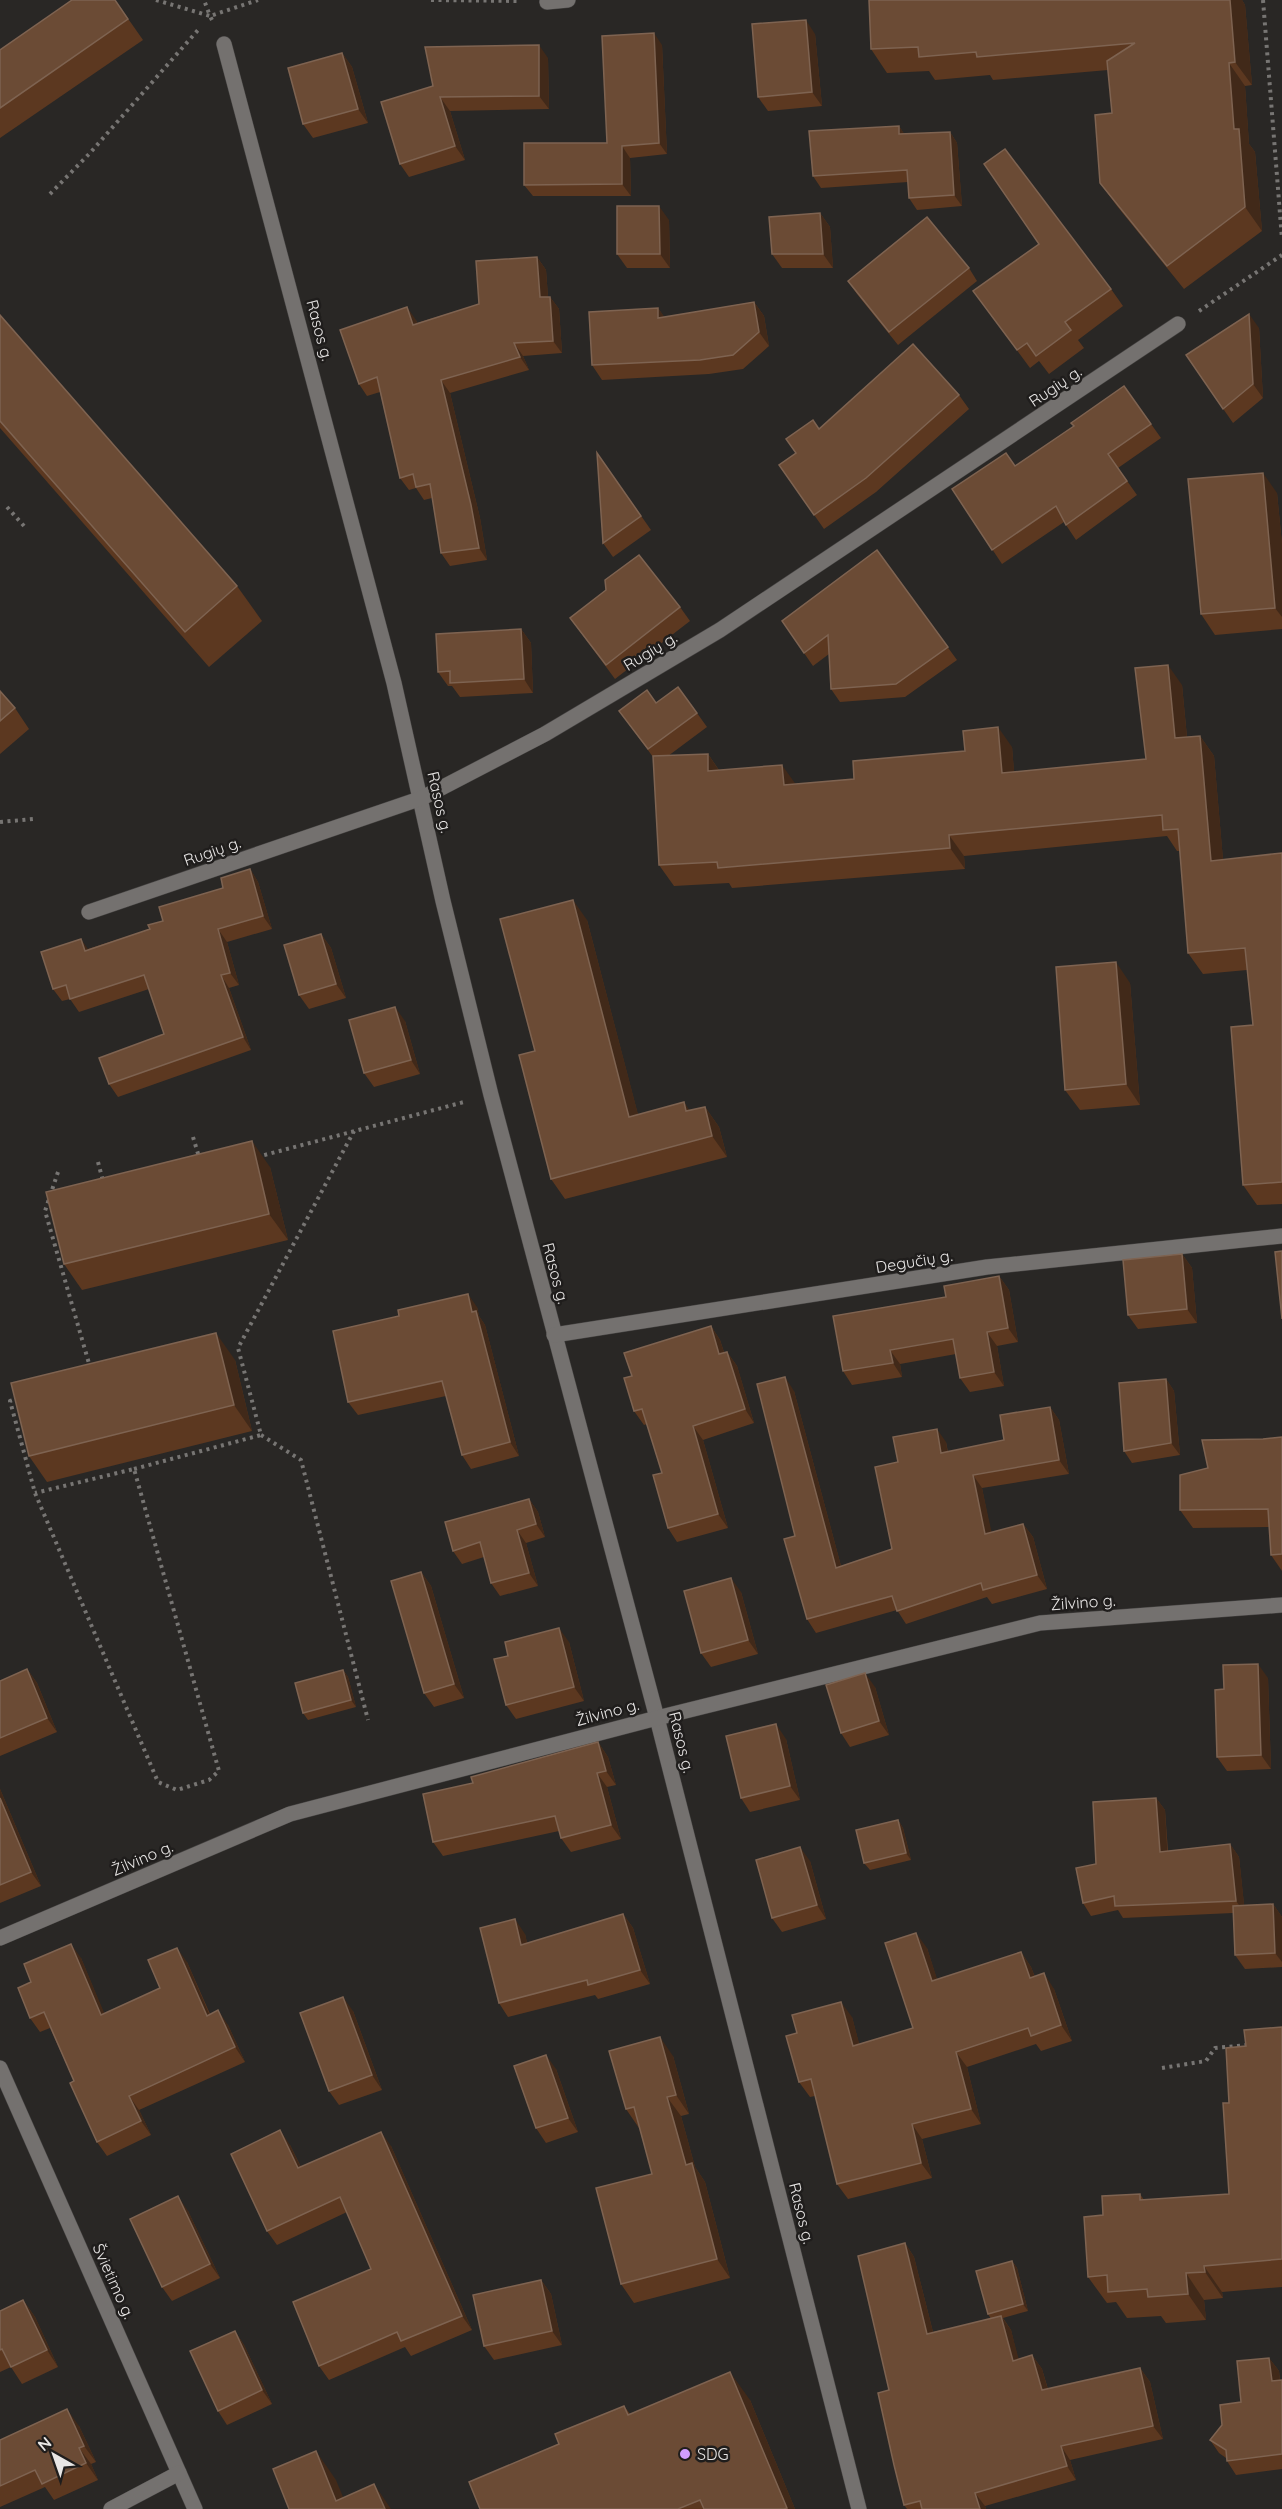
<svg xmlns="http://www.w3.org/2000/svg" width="1282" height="2509" viewBox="0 0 1282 2509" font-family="Quicksand,sans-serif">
<rect width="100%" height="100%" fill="#292725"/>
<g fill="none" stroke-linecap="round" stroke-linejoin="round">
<g stroke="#454342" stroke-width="16">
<g id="minor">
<path d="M547,2l21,-2"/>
<path d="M224,44l170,639 49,218 48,194 166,623 202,791"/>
<path d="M89,912l333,-114 123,-64 175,-104 458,-306"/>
<path d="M554,1335l433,-68 295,-31"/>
<path d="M0,1938l290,-124 367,-96 383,-95 242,-18"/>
<path d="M0,2068l195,441"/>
<path d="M111,2509l68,-36"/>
</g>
</g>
<g stroke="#777573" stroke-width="4" stroke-dasharray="3 4.5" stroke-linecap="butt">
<path d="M156,0l54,16 -6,-16"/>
<path d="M431,0l89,1"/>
<path d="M1263,0l19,239"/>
<path d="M212,20l-2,-4 48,-16"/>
<path d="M50,194l40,-41 108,-123"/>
<path d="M1199,311l83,-56"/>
<path d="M7,507l17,19"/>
<path d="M0,822l33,-3"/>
<path d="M193,1137l6,20"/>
<path d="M257,1157l207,-55"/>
<path d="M98,1162l5,19"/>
<path d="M58,1172l-13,39 45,156"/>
<path d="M19,1398l-9,3 25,92 123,289 19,8 32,-10 10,-9 -85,-302 -99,24"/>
<path d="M261,1435l40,25 67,260"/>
<path d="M134,1469l127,-34 -23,-87 116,-217"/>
<path d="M1162,2068l44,-7 9,-13 33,-3"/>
</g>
<use href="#minor" stroke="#74716f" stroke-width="15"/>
</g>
<g fill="#5c3820">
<path d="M115,0l28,40 -143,98v-88z"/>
<path d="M869,0h373l3,5 7,80 -7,1 4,58 6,8 7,79 -78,58 -67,-83 -17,-23 12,-70 -4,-43 -115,10 -3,-5 -55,5 -6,-9 -42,2 -16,-24z"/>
<path d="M815,34l7,72 -54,5 -10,-14z"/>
<path d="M662,45l5,109 -37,4 1,38h-98l-9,-11 83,-42z"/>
<path d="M342,53l10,14 16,56 -55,15 -10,-14z"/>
<path d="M548,58l1,51 -99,2 15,49 -56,17 -9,-13 -19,-62z"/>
<path d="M899,126l5,8 46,-2 7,11 5,63 -45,4 -8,-12 -1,-16 -87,6 -8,-12z"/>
<path d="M820,213l10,14 3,41h-51l-10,-14z"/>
<path d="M669,220l1,48h-43l-10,-14z"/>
<path d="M537,257l9,13 2,27h2l9,12 3,44 -39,3 6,14 -79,23 30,125 7,42 -37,6 -9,-13 -9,-55 -8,2 -8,-12 -7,2 -9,-12 -20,-86 -13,4 -8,-12 57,-64 1,3 62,-19z"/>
<path d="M969,268l8,13 -79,64 -41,-51 -9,-13z"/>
<path d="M1111,289l12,17 -45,34 6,8 -35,26 -10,-13 -9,7 -57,-77z"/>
<path d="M754,302l10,14 5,30 -26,23 -34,5 -107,6 -10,-15 66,-57 6,9z"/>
<path d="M0,315l237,271 25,35 -53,46 -209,-239z"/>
<path d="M1259,328l4,70 -30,25 -47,-68z"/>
<path d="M1124,386l37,52 -43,30 19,27 -61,45 -12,-18 -62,42 -50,-75 54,-36 9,13 59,-40z"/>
<path d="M959,395l10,14 -93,83 -52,37 -45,-64 17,-12 23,-24z"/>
<path d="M597,453l54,77 -38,27 -10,-14z"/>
<path d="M1277,493l5,51v85l-67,6 -14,-21z"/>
<path d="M877,550l80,110 -52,37 -65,5 -9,-13 -2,-35 -16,12 -31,-45z"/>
<path d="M606,590l74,17 10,14 -75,58 -45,-61z"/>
<path d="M521,629l10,14 2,50 -73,4 -8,-11h-4l-10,-14z"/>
<path d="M1182,685l5,52 13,-1 14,20 9,104 59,-7v351l-25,1 -14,-20 10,-160 -6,-55 -44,4 -15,-21 -8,-102h-3l-10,-15 -203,20 1,13 -233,19 -3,-5 -55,3 -15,-21 -6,-108 -34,-46 37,-8 41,10 10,14 -39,29 40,-2 11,16 77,14 58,-5 158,-32 2,25 132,-13z"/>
<path d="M0,691l15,17 14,21 -29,25z"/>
<path d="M250,869l8,13 14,47 -45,13 12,43 -10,3 22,62 -133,47 -9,-13 55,-50 -15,-45 -70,23 -9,-13 -8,2 -9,-12 35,-40 62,-20 13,-8 60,-33z"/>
<path d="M587,920l51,195 46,-13 5,9 16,-4 14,20 8,30 -162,42 -14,-20z"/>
<path d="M321,934l10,14 15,50 -37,11 -10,-14z"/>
<path d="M1130,983l10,122 -60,5 -15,-20z"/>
<path d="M405,1021l15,53 -46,13 -10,-14z"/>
<path d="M270,1167l18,73 -206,50 -18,-26z"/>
<path d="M1182,1254l10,14 5,55 -59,6 -10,-14z"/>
<path d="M999,1276l10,14 9,52 -21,4 7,40 -34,6 -10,-14 -4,-24 -56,10 2,13 -50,8 -9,-14 103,-74z"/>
<path d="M477,1307l2,9 6,9 34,131 -48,13 -9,-14 -16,-59 -88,19 -10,-13z"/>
<path d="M711,1326l9,14 4,12h3l10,14 17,57 -51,17 25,88 -51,14 -9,-14 -6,-55 -15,-49 -3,1 -10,-14 -2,-35z"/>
<path d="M235,1360l17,71 -205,51 -18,-26z"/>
<path d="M1166,1379l8,12 6,64 -48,8 -8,-12z"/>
<path d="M794,1391l47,175 51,-17 6,-87 48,-20 2,10 56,-12 46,-33 9,13 10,54 -87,14 9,45 32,-9 10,13 14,52 -55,15 -5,-7 -81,27 -9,-14 -81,23 -9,-14 -12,-83z"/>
<path d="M1282,1437v134l-11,-16 -2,-28 -76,1 -13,-18 28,-42 55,-29z"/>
<path d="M529,1499l9,13 7,25 -19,6 12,43 -38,10 -9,-13 -7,-26 -22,7 -9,-13z"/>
<path d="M421,1572l10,14 33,112 -30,9 -10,-14z"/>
<path d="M741,1592l17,62 -47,13 -10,-14z"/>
<path d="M569,1642l15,59 -68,18 -10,-14z"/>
<path d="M27,1669l10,14 20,49 -57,24v-75z"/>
<path d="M343,1670l5,7 8,30 -48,13 -5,-7z"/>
<path d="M1268,1678l3,91 -44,2 -10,-14 7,-68z"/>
<path d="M875,1687l14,48 -39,12 -9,-14z"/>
<path d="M786,1739l14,61 -50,12 -9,-14z"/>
<path d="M598,1742l10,15 8,28 -9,2 14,52 -50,13 -10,-14 -2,-7 -116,25 -10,-14 40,-59z"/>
<path d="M0,1789l41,97 -41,17z"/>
<path d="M1156,1798l9,12 3,41 62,-7 9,13 5,48 29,-1 9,13v50l-37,2 -10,-14 -2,-42 -110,5 -5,-8 -27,6 -8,-13 13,-39z"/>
<path d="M898,1820l5,8 8,32 -41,10 -6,-7z"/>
<path d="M810,1861l16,58 -44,13 -10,-14z"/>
<path d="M623,1914l10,14 17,56 -52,15 -3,-4 -87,22 -9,-14 26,-69 2,9z"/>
<path d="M927,1948l10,32 84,-28 10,15 4,10 19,12 18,52 -31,10 -5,-7 -69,23 14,57 -59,15 10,39 -84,21 -11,-15 -22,-88 -5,1 -11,-15 -2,-49 55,-16 7,27 54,-16z"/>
<path d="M81,1958l23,56 56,-26 27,-26 23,52 18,11 17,37 -106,48 12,25 -44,21 -10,-14 -23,-61 -24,-53 -10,4 -10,-14z"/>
<path d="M353,2011l29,79 -43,15 -10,-14z"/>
<path d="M1282,2027v260l-60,5 1,6 -19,2 2,20 -40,3 -5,-7 -34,2 -11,-16 -9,1 -19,-26 15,-62 37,-21 4,6 85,-6v-91l17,-57z"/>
<path d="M673,2056l16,58 -8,2 14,51 10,15 25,96 -96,25 -13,-19 31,-110 -13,-47v1l-13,-19z"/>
<path d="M556,2069l22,63 -32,11 -10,-15z"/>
<path d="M290,2145l11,22 90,-21 81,184 -61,26 -6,-9 -76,33 -10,-14 52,-97 -24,-57 -70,33 -10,-14z"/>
<path d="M188,2211l32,67 -48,23 -10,-14z"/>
<path d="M905,2243l9,14 19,75 58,-13 -3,-5 24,-53 5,7 11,43 -25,7 8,12 7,29 14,-4 10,14 6,20 92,-21 10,14 13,57 -93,21 6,20 -91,26 1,3h-79l-3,-4 -15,-115z"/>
<path d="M541,2280l10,14 11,51 -68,15 -10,-14z"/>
<path d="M23,2300l12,17 23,50 -36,17 -11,-17 -11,5v-61z"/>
<path d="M235,2331l9,14 28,59 -45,21 -9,-14z"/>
<path d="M1269,2358l10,13 1,9h2v89l-46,6 -9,-14 -1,-3 -7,-5 -9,-13 31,-38z"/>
<path d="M750,2400l45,109h-315l79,-65 65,-38 6,8z"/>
<path d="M79,2426l17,36 -5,2 7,16 -44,20 -9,-13 -45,20v-67z"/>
</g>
<g fill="#412919">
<path d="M1230,0h12l3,5 7,80 -17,-23z"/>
<path d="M806,20l9,14 7,72 -10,-14z"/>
<path d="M654,33l8,12 5,109 -8,-11z"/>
<path d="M539,45l9,13 1,51 -10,-13z"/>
<path d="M342,53l10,14 16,56 -10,-14z"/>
<path d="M1229,63l16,23 4,58 6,8 7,79 -17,-24 -11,-78z"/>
<path d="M440,97l10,14 15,49 -10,-14z"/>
<path d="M899,126l8,12 -8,-4z"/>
<path d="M950,132l7,11 5,63 -8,-11z"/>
<path d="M622,146l8,12 1,38 -9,-12z"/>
<path d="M659,206l10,14 1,48 -10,-14z"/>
<path d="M820,213l10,14 3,41 -10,-14z"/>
<path d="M537,257l9,13 3,40 -9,-13z"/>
<path d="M550,297l9,12 3,44 -9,-12z"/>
<path d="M754,302l10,14 5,30 -10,-14z"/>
<path d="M407,307l9,13 6,18 -9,-13z"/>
<path d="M658,308l10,14 -10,-4z"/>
<path d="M1249,314l10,14 4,70 -10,-14z"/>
<path d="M514,343l9,13 6,14 -9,-13z"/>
<path d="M441,380l9,13 30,125 7,42 -8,-12z"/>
<path d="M1263,473l14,20 5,51v73l-7,-9z"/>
<path d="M521,629l10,14 2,50 -9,-14z"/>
<path d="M1168,665l14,20 7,74 -14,-21z"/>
<path d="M998,727l14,20 4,46 -14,-20z"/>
<path d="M1200,736l14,20 11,126 -14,-21z"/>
<path d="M708,754l14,21 -14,-4z"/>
<path d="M782,765l15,21 -13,-1z"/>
<path d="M949,835l15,21 1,13 -15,-21z"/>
<path d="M250,869l8,13 14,47 -9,-13z"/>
<path d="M573,900l14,20 57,217 -15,-20z"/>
<path d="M218,929l9,13 12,43 -9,-12z"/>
<path d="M321,934l10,14 15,50 -10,-14z"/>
<path d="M81,939l9,13 -5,-1z"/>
<path d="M1116,962l14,21 10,122 -14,-21z"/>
<path d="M221,975l8,13 22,62 -8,-13z"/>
<path d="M395,1007l10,14 15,53 -9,-14z"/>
<path d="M684,1102l14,21 -12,-12z"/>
<path d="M705,1107l14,20 8,30 -15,-21z"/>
<path d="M252,1141l18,26 18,73 -19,-26z"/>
<path d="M1182,1254l10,14 5,55 -10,-14z"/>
<path d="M999,1276l10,14 9,52 -10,-14z"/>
<path d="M468,1294l9,13 2,9 6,9 34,131 -9,-14 -38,-130z"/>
<path d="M711,1326l9,14 9,28 -10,-14z"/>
<path d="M987,1332l10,14 7,40 -10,-14z"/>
<path d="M216,1333l19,27 17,71 -18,-26z"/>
<path d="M890,1350l10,14 2,13 -9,-14z"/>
<path d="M727,1352l10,14 17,57 -9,-14z"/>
<path d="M785,1377l9,14 51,190 -9,-13z"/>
<path d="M1166,1379l8,12 6,64 -9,-12z"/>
<path d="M1050,1407l9,13 10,54 -10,-14z"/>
<path d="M693,1426l10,14 25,88 -10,-14z"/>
<path d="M937,1429l9,13 4,25 -9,-14z"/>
<path d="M973,1475l9,13 13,60 -10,-14z"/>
<path d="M529,1499l9,13 7,25 -9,-13z"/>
<path d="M1023,1524l10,13 14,52 -10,-14z"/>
<path d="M517,1530l9,13 12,43 -9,-13z"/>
<path d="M421,1572l10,14 33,112 -10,-14z"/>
<path d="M731,1578l10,14 17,62 -10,-14z"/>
<path d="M559,1628l10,14 15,59 -10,-14z"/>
<path d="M1258,1664l10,14 3,91 -10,-14z"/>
<path d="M27,1669l10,14 20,49 -10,-14z"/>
<path d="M343,1670l5,7 8,30 -5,-7z"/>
<path d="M865,1673l10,14 14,48 -10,-14z"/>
<path d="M776,1724l10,15 14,61 -10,-14z"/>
<path d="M598,1742l10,15 8,28 -10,-14z"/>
<path d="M597,1773l10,14 14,52 -10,-14z"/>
<path d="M0,1789l41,97 -10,-14 -31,-74z"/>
<path d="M1156,1798l9,12 3,55 -8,-13z"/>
<path d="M898,1820l5,8 8,32 -5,-7z"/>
<path d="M1230,1844l9,13 6,56 -9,-12z"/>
<path d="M800,1847l10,14 16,58 -9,-14z"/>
<path d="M1273,1904l9,13v45l-7,-9z"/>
<path d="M623,1914l10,14 17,56 -10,-14z"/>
<path d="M515,1919l10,15 6,25 -10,-14z"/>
<path d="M916,1933l11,15 16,49 -11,-16z"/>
<path d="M71,1944l10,14 30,71 -10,-14z"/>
<path d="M177,1948l10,14 29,68 -9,-14z"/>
<path d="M1021,1952l10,15 10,27 -11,-16z"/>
<path d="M1044,1973l10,16 18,52 -11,-16z"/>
<path d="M343,1997l10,14 29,79 -10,-15z"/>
<path d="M841,2002l11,15 12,44 -11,-15z"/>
<path d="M218,2010l10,15 17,37 -10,-15z"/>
<path d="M660,2037l13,19 16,58 -13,-19z"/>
<path d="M956,2052l11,15 14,57 -10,-15z"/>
<path d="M546,2055l10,14 22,63 -10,-14z"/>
<path d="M129,2096l10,14 12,25 -10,-14z"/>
<path d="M667,2097l14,19 14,51 10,15 25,96 -13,-19 -31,-94z"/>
<path d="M912,2124l10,15 10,39 -11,-15z"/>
<path d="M280,2130l10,15 18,37 -10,-14z"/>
<path d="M381,2132l10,14 81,184 -10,-14z"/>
<path d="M178,2196l10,15 32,67 -10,-14z"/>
<path d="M905,2243l9,14 23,91 -10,-14z"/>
<path d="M1012,2261l5,7 11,43 -5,-7z"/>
<path d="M1204,2266l18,26 1,6 -18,-26z"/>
<path d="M1186,2273l18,27 2,20 -18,-26z"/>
<path d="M541,2280l10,14 11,51 -10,-14z"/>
<path d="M23,2300l12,17 23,50 -11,-17z"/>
<path d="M1001,2316l10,14 12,45 -10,-14z"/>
<path d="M235,2331l9,14 28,59 -10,-14z"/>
<path d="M1032,2355l10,14 10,35 -10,-14z"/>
<path d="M1269,2358l10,13 2,23 -9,-13z"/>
<path d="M1140,2368l10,14 13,57 -10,-13z"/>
<path d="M730,2372l20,28 45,109h-7l-1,-1z"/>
<path d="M67,2409l12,17 17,36 -12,-16z"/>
<path d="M1061,2446l9,14 6,20 -9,-14z"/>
<path d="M79,2448l12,16 7,16 -12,-17z"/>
<path d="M316,2451l20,29 12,29 -12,-8z"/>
<path d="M374,2484l17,25h-6z"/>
<path d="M975,2493l10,13 1,3h-6z"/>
</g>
<g fill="#6b4b35" stroke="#7e6351" stroke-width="1.5">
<path d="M72,0h43l13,19 -128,89v-58z"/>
<path d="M869,0h361l5,62 -6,1 5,66h5l6,78 -78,59 -67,-83 -5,-68 17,-2 -5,-52 28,-18 -158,14 -1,-5 -57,5 -1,-10 -47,2z"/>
<path d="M806,20l6,72 -54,5 -6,-73z"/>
<path d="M654,33l5,110 -37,3v38l-98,1v-42h83l-5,-107z"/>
<path d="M539,45v51l-99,1 15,49 -55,18 -19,-62 52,-16 -8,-39z"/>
<path d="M342,53l16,56 -55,15 -15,-56z"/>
<path d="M899,126v8l51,-2 4,63 -45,3 -2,-28 -94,6 -4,-45z"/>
<path d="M1005,149l106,140 -46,33 6,8 -35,26 -9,-13 -10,7 -44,-59 66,-47 -55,-80z"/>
<path d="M617,206h42l1,48h-43z"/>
<path d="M820,213l3,41h-51l-3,-37z"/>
<path d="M927,217l42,51 -80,64 -41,-51z"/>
<path d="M537,257l3,40h10l3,44 -39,2 6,14 -79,23 30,125 8,43 -38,5 -11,-69 -14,3 -3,-13 -13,4 -23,-101 -18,7 -19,-54 67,-23 6,18 66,-21 -3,-43z"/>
<path d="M754,302l5,30 -26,23 -33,5 -108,5 -3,-53 69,-4v10z"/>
<path d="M1249,314l4,70 -30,25 -37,-54z"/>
<path d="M0,315l237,271 -52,46 -185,-211z"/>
<path d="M913,344l46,51 -93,83 -52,37 -35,-50 17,-12 -10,-14 27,-19 6,9z"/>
<path d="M1124,386l27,38 -43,30 19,27 -61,44 -10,-19 -64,44 -40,-61 54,-36 9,13 59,-40 -3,-3z"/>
<path d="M597,453l44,63 -38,27z"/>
<path d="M1263,473l12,135 -74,6 -13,-135z"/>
<path d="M877,550l71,97 -52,37 -65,5 -3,-54 -24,18 -22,-32z"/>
<path d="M639,555l41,52 -74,58 -36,-47 36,-28 -1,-10z"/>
<path d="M521,629l3,50 -74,4v-12l-12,1 -2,-38z"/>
<path d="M1168,665l7,73 25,-2 11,125 71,-8v329l-39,3 -12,-158 22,-2 -8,-77 -57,5 -10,-124 -15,1 -1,-15 -213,20 1,13 -232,20 -1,-6 -58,3 -6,-109 55,-2v17l74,-6 2,20 70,-6 -1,-18 112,-10 -2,-20 35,-4 4,46 144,-14 -11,-91z"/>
<path d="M678,687l19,26 -49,36 -29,-38 28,-21 9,13z"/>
<path d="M0,691l15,17 -15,13z"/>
<path d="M250,869l13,47 -45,13 12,44 -9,2 22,62 -134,47 -10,-26 65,-24 -20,-59 -74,24 -4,-14 -13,4 -12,-37 40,-13 4,12 65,-22 -2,-4 15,-4 -4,-14 64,-19 -2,-10z"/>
<path d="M573,900l56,217 55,-15 2,9 19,-4 7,29 -161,43 -32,-124 16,-4 -35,-132z"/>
<path d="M321,934l15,50 -37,11 -15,-50z"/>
<path d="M1116,962l10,122 -61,6 -9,-123z"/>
<path d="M395,1007l16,53 -47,13 -15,-53z"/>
<path d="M252,1141l17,73 -205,50 -18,-72z"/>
<path d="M1282,1251v68l-7,-67z"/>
<path d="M1182,1254l5,55 -59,6 -5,-55z"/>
<path d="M999,1276l9,52 -21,4 7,40 -34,6 -7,-39 -63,11 3,13 -50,8 -10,-55 113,-19 -2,-11z"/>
<path d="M468,1294l4,18 4,-1 34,131 -48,13 -20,-74 -94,21 -15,-71 66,-15 -1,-6z"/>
<path d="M711,1326l8,28 8,-2 18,57 -52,17 25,88 -50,14 -15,-53 9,-2 -20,-64 -8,2 -10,-33 8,-2 -8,-23z"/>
<path d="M216,1333l18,72 -205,51 -18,-73z"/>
<path d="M785,1377l51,191 56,-19 -17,-82 23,-5 -5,-25 44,-8 4,24 63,-13 -4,-25 50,-8 9,53 -86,15 12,59 38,-10 14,51 -54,15 -2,-7 -84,28 -5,-15 -85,23 -23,-80 11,-3 -38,-152z"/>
<path d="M1166,1379l5,64 -47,8 -5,-68z"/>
<path d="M1282,1437v117l-11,1 -3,-46 -88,1v-35l28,-7 -6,-28 61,-1z"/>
<path d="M529,1499l7,25 -19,6 12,43 -38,10 -11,-41 -27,9 -8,-29z"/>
<path d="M421,1572l33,112 -30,9 -33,-112z"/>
<path d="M731,1578l17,62 -47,13 -17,-62z"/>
<path d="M559,1628l15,59 -68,18 -12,-46 14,-3 -3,-14z"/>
<path d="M1258,1664l3,91 -44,2 -2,-67 9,-1 -1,-24z"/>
<path d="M27,1669l20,49 -47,20v-57z"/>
<path d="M343,1670l8,30 -48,13 -8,-30z"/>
<path d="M865,1673l14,48 -38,12 -15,-48z"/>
<path d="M776,1724l14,62 -49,12 -15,-62z"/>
<path d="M598,1742l8,29 -9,2 14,52 -50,13 -6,-22 -122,26 -10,-48 50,-11 -2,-6z"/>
<path d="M0,1798l31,74 -31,13z"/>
<path d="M1156,1798l4,54 70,-8 6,57 -121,5 -1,-10 -31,7 -7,-35 20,-4 -3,-62z"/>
<path d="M898,1820l8,33 -42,10 -8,-33z"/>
<path d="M800,1847l17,58 -45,13 -16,-58z"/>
<path d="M1273,1904l2,49 -40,2 -2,-49z"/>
<path d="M623,1914l17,56 -52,15 -1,-5 -88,23 -19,-75 35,-9 6,26z"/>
<path d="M916,1933l16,48 89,-29 9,26 14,-5 17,52 -30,11 -3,-8 -72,24 15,57 -59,15 9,39 -84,21 -26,-105 -12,3 -13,-46 11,-3 -5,-18 49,-13 12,44 60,-18 -28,-85z"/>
<path d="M71,1944l30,71 59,-27 -12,-28 29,-12 30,68 11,-6 17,37 -106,49 12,25 -44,21 -27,-59 4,-2 -30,-69 -14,6 -12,-30 13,-6 -7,-18z"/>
<path d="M343,1997l29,78 -43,16 -29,-78z"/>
<path d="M1282,2027v232l-78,7 1,6 -19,1 2,21 -40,3 -1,-8 -39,3 -1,-17 -19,2 -4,-60 19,-2 -1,-19 38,-2v6l89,-6 -6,-91h6l-3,-55 20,-2 -2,-16z"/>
<path d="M660,2037l16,58 -9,2 19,68 6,-2 25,96 -96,25 -25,-96 56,-14 -18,-67 -8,2 -17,-58z"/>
<path d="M546,2055l22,63 -32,10 -22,-62z"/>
<path d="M280,2130l18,38 83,-36 81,184 -61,25 -4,-9 -78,34 -26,-64 78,-33 -31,-72 -73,34 -36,-77z"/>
<path d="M178,2196l32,68 -48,23 -32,-68z"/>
<path d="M905,2243l22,91 74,-18 12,45 19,-6 10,35 98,-22 13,58 -92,20 6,20 -92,27 5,16h-58l-2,-8 -16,4 -10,-40 -16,-72 11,-3 -31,-134z"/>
<path d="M1012,2261l11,43 -35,10 -12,-43z"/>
<path d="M541,2280l11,51 -68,15 -11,-51z"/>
<path d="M23,2300l24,50 -36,17 -9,-18 -2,1v-39z"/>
<path d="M235,2331l27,59 -44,21 -28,-60z"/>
<path d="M1269,2358l3,23 10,-1v74l-55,7 -1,-11 -16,-10 12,-15 -2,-20 21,-3 -4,-41z"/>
<path d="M730,2372l57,136 -3,1h-80l-4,-9 -22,9h-198l-11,-27 90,-38 -4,-10 69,-28 4,9z"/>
<path d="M67,2409l17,37 -5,2 7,15 -44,21 -7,-14 -35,16v-46z"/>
<path d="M316,2451l20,50 38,-17 11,25h-96l-16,-40z"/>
</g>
<circle fill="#d19dfe" stroke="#1f1d1c" stroke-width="2" cx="685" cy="2454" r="6"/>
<g text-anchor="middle" stroke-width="5" stroke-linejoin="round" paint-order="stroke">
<g font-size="16" fill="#e8e6e5" stroke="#1f1d1c">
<text transform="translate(320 330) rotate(75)" y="6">Rasos g.</text>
<text transform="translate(1055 386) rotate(-34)" y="6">Rugių g.</text>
<text transform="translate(650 651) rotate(-31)" y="6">Rugių g.</text>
<text transform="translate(440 802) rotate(77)" y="6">Rasos g.</text>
<text transform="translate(212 851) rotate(-19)" y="6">Rugių g.</text>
<text transform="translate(914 1261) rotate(-9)" y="6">Degučių g.</text>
<text transform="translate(556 1273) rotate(75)" y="6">Rasos g.</text>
<text transform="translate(1083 1602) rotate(-4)" y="6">Žilvino g.</text>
<text transform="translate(607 1712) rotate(-15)" y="6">Žilvino g.</text>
<text transform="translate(682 1742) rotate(76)" y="6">Rasos g.</text>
<text transform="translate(142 1858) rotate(-23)" y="6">Žilvino g.</text>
<text transform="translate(802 2213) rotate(76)" y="6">Rasos g.</text>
<text transform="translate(114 2281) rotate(66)" y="6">Švietimo g.</text>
</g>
<g font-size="16" fill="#e8e6e5" stroke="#1f1d1c" text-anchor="start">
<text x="697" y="2460">SDG</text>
</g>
</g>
<g transform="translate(54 2455) rotate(320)" stroke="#1f1d1c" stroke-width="4.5" paint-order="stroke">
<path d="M0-4.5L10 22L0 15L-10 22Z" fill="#e8e6e5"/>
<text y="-9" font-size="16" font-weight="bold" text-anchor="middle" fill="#e8e6e5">N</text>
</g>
</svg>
